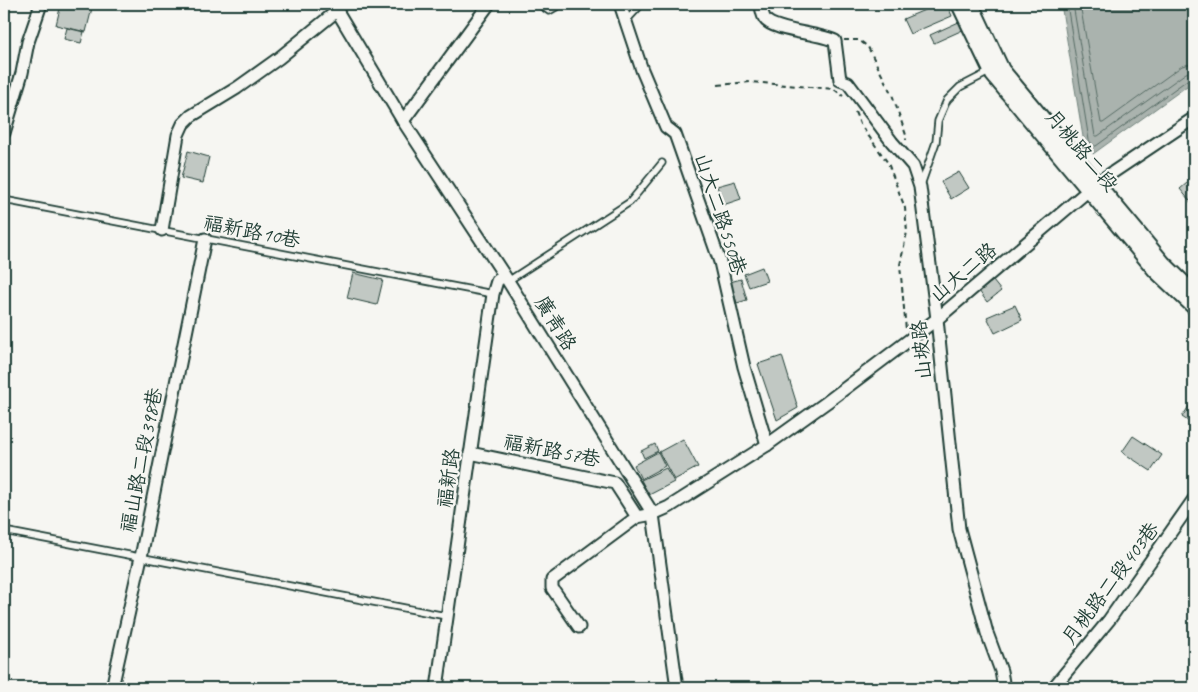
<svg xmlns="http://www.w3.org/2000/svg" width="1198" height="692" viewBox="0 0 1198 692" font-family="Caveat,'LXGW WenKai TC',sans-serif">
<rect width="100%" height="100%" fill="#f6f6f2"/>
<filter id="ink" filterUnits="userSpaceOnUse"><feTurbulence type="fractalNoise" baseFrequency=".02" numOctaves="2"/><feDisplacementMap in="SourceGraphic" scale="10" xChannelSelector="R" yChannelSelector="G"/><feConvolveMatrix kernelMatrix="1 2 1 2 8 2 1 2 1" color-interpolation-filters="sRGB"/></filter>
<g filter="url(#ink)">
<path fill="#aab3ae" stroke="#72847d" d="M1061,4h133v77l-101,73 -9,-11z"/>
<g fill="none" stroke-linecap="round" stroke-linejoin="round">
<g stroke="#576c65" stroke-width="1">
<path d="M1067,4l22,136 4,6h3l94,-68 4,-1"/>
<path d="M1073,4l22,132h3l88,-63 8,-2"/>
<path d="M1080,4l21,119h2l79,-57 12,-3"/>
</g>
</g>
<g fill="#c1c8c3" stroke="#1f3d34">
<path d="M61,4h32l-7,28 -30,-7z"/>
<path d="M897,4h18l-15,6z"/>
<path d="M939,4h8l5,12 -42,18 -7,-15z"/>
<path d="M961,21l4,8 -31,14 -4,-8z"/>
<path d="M67,28l17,4 -3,11 -17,-4z"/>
<path d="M188,151l21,6 -6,26 -22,-5z"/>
<path d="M959,172l10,16 -18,11 -10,-17z"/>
<path d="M1194,177v29l-14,-17z"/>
<path d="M735,181l6,18 -18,6 -6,-19z"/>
<path d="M762,267l5,14 -18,6 -5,-13z"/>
<path d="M353,273l30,7 -6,25 -30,-7z"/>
<path d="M741,279l6,21 -10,3 -7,-21z"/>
<path d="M993,281l8,10 -14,11 -8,-11z"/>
<path d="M1015,305l7,15 -27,13 -8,-16z"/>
<path d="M782,356l16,52 -21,12 -19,-56z"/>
<path d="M1191,403l3,2v20l-12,-8z"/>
<path d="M1133,436l29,19 -11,16 -29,-19z"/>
<path d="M683,439l15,28 -24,13 -15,-28z"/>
<path d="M655,444l3,7 -14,7 -3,-7z"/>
<path d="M658,452l7,14 -24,13 -7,-14z"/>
<path d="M666,468l8,14 -25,13 -8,-15z"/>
</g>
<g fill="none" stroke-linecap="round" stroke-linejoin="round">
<g stroke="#1f3d34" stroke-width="9">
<g id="service">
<path d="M539,4l10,7 12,-7"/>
<path d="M626,21l12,-13v-4"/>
<path d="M921,185l15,-43 2,-21 9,-21 13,-13 31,-16"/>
<path d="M4,200l489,94"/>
<path d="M508,281l122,-79 32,-39"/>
<path d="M4,531l442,85"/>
</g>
</g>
<g stroke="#1f3d34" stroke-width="15">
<g id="minor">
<path d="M333,4l70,117 105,160 145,233 24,174"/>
<path d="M620,4l22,66 24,57 9,7 45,128 24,105 23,78"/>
<path d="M760,4c2,4 2,11 5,15 8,12 54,14 70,22l5,39 8,3 44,59 21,24 7,21 17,132 22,210 28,104 14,38 3,17"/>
<path d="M403,121l86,-117"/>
<path d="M4,133l18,-60 6,-31 13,-38"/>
<path d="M162,230l16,-95 5,-11 8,-8 46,-28 42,-30 59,-48"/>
<path d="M470,453l145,30 22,34"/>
<path d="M579,627l-27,-39v-8l85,-63 16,-3 16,-7 98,-62 60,-43 110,-83 160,-136 97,-65"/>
<path d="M112,688l29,-131 64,-318"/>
<path d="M437,688l56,-394 4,-13 6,-5"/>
<path d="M1053,688l56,-68 85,-121"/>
</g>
</g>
<g stroke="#1f3d34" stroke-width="18">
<g id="tertiary">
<path d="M959,4l34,71 163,196 38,36"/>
<path d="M971,4l31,66 161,193 31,30"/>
</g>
</g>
<g stroke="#1f3d34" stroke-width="2" stroke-dasharray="5 4" stroke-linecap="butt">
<path d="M844,40h15l9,7 25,50 13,38v5"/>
<path d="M4,70l7,1"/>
<path d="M718,85l32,-3 84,7 9,7"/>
<path d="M855,112l5,12 28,39 17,45 2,24 -7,33 6,65"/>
</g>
<use href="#service" stroke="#f6f6f2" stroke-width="5.5"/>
<use href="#minor" stroke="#f6f6f2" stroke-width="11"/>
<use href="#tertiary" stroke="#f6f6f2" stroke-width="14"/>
</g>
</g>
<g text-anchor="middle" stroke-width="4.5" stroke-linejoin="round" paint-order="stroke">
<g font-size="20" fill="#1f3d34" stroke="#f6f6f2">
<text transform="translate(1082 150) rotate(50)" y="7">月桃路二段</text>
<text transform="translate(721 214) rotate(72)" y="7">山大二路550巷</text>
<text transform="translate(252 231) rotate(11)" y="7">福新路10巷</text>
<text transform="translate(963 272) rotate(-40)" y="7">山大二路</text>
<text transform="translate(556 323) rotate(58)" y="7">廣青路</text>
<text transform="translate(921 350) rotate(-96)" y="7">山坡路</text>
<text transform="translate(552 450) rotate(11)" y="7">福新路57巷</text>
<text transform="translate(141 460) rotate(-79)" y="7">福山路二段398巷</text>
<text transform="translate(448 478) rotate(-82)" y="7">福新路</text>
<text transform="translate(1110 583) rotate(-53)" y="7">月桃路二段403巷</text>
</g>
</g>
<rect width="1198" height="692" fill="none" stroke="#f6f6f2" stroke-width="20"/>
<rect x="10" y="10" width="1178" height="672" fill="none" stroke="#1f3d34" stroke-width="2" filter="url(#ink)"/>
</svg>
